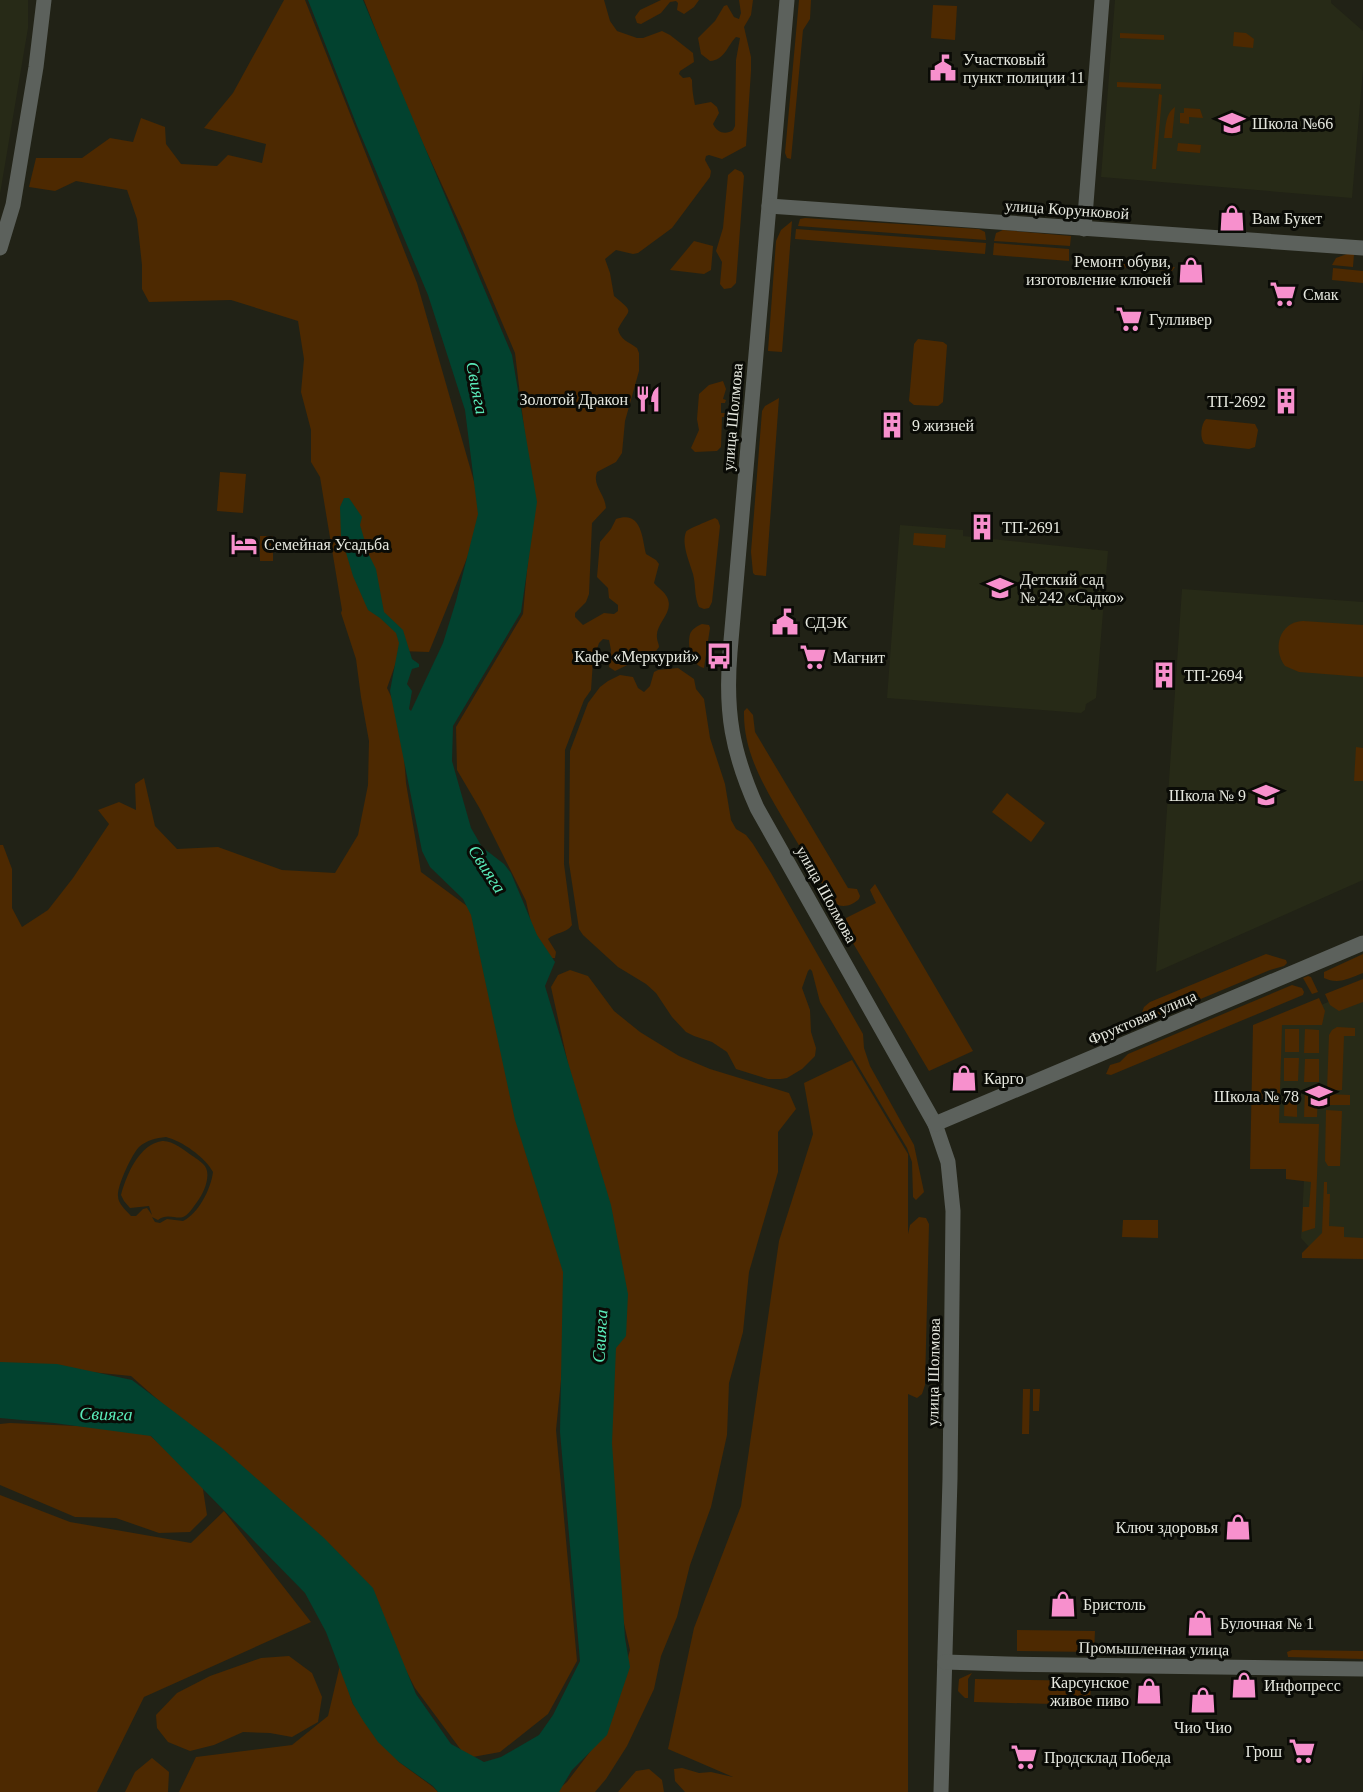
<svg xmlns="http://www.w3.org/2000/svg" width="1363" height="1792" viewBox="0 0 1363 1792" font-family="'Times New Roman',serif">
<rect width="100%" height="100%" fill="#212216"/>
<g fill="#272a17">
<path d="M0,0h28v28l-28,166z"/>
<path d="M1115,0h216v3l32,28v38l-11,129 -251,-21z"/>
<path d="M900,525l63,5v6l145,15 -12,147 -10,6 -1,6 -4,3 -194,-15z"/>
<path d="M1182,589l181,13v278l-207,92z"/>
<path d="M1363,987v262l-53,-1 -9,-10 3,-58 -14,-1v-11h-17l4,-144z"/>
</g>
<g fill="#4d2901" fill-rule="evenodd">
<path d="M284,0h21l112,283 67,233 -55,136 -29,-1 -13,37 14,29 5,66 15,89 50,37 100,371 -15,150 21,231 -29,53 -48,38 -33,6 -52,-70 -59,-113 -225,-199 -131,-13v-518h3l9,24v39l10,19 26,-17 25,-32 36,-54 -11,-14 21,-8 17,8 -1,-26 9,-6 11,48 22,23 41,-2 64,23 53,3 23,-38 10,-50 1,-44 -8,-44 -5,-38 -15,-46 1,-3 -22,-133 -9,-15v-32l-10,-38 3,-33 -6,-38 -67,-21 -82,2 -7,-13v-24l-5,-46 -10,-29 -51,-9 -21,10 -26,-4 7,-29h46l28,-20 23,4 8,-24 24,9 1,17 15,20 36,2 11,-11 34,8 4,-19 -62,-16 29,-35zM166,1137c16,4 39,20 47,35 -2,17 -15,42 -30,49l-16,-2 -7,4 -5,-1 -3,-5 6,3c10,-8 20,1 27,-4 4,-2 9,-10 12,-14 6,-8 12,-21 10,-31 -1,-7 -10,-12 -16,-16 -7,-5 -19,-15 -29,-14 -23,3 -36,35 -41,54l3,6 6,7 19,-2 3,9 -5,-7 -4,1 -7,7h-5c-5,-6 -13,-12 -13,-20 -1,-10 14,-42 21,-49 8,-7 17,-9 27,-10z"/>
<path d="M364,0h240l6,21 7,10 20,7h6l19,-7 8,4 23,18 1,9 -14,9 -1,3 4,4 7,-1 2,3c0,8 1,17 3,25l16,-3 6,5 2,6 -6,11c4,9 13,11 20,6l2,-4 1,-66 4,-22 -4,-1c-9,9 -11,23 -26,24l-9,-7 -3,-16 17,-17 9,-15 3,-1 7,12 5,2 2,-6 -2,-13h14l-2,15 -7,12 7,30v14l-5,75 -24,13 -13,-4 -3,1 -1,4 6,11 -1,6 -38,51 -34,25 -5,1 -17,-4 -11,9 5,14 4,23c21,18 16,11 4,33 2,11 11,13 19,19l2,5v18l-14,50 -3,32 -6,9 -19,10c-5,14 8,22 9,36l-14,15 -3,71 -3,8 -11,11v4l8,8 21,-12 10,1 4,-3v-6l-9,-7 -1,-10 -11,-11 3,-35 11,-13 5,-10c26,-9 26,19 30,35l10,6 3,4 -5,19c4,5 10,8 13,14 8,16 -12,26 -10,41 0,3 2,6 2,9l-3,4 -41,20 -6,-4 2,-17 -2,-10 -6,-1 -4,4 -6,18 -2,29 -7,10 -19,50 -1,114 8,61c-6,9 -17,7 -24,14l8,13 -1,6h-6l-17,-31 -6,-26 -46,-92 -23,-39 -1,-43 67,-113 10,-111 -18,-150 -51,-120 -61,-133z"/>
<path d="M661,0h38l-5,7 -10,7 -7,-4 1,-7 -2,-2 -6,1 -9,11 -20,11 -4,-1 -2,-6 5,-7z"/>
<path d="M799,0h12l-1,19 -7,11 -12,129 -4,-1 -2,-5z"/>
<path d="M933,5l24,1 -2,34 -24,-2z"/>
<path d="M1234,32l12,1 8,6 -1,9 -20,-2z"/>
<path d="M1120,33l44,2v5l-44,-2z"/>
<path d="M1117,82l44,2v5l-44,-2z"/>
<path d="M1159,94l3,1 -6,74h-4z"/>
<path d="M1175,107l-3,31h-8c2,-12 1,-24 11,-31z"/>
<path d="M1184,108l16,1 3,9 -14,-1v7l-9,-1v-10h4z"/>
<path d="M1178,143l23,2 -1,8 -23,-2z"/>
<path d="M735,169l7,3 2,4 -8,107 -5,5 -7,1 -4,-5 2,-22 -6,-11 7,-23 5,-53z"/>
<path d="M805,218l174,11 6,3 1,8 -188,-14 2,-7z"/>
<path d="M792,221l-10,131 -14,-1 8,-110 5,-11z"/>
<path d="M796,229l190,14 -1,11 -190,-15z"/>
<path d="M1003,230l68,6 -1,10 -76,-5 2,-8z"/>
<path d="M694,241l19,5 -2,24 -7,4 -34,-4z"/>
<path d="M994,243l75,6v12l-76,-6z"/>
<path d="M1347,254h7l-1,13 -21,-2 4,-7z"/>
<path d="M1119,262l56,5 -3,4 -54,-4z"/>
<path d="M1333,268l30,3v12l-31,-3z"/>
<path d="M918,339l25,3 4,3 -4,57 -5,4 -24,-1 -5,-4 5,-57z"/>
<path d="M723,381l3,8 -3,10 3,1 -1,3h-4v10h4l-1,4h-2l-1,30 -4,4 -22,1 -4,-4 8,-18 -2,-11 2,-25 10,-9z"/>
<path d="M779,398l-13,178 -11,-1 -2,-2 -2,-21 11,-141 3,-5z"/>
<path d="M1206,419l49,5 3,6 -3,17 -6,2 -44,-5c-6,-5 -4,-20 1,-25z"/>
<path d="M220,472l26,2 -3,39 -26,-2z"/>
<path d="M715,518l3,2 2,6 -8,76 -3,6 -5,1 -5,-2c-5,-11 -3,-22 -6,-33 -3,-11 -12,-30 -7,-42 1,-3 25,-12 29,-14z"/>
<path d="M914,533l32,2 -1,13 -32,-3z"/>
<rect x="260" y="536" width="13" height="25"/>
<path d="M1303,621l60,4v52l-64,-5 -14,-6c-13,-17 -6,-44 18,-45z"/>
<path d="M702,624l7,1 1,3 -6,40c-13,-3 -17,-22 -14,-34 2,-5 7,-8 12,-10z"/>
<path d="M678,668l16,11 2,10 8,10 6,39 15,46 6,36 5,9 10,6 7,9 18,29 92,161 1,14 6,18 44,79 10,47 -8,8 -3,-3 -1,-35 -5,-14 -87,-146 -8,-31 -2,-2 -2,2 -6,17 8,22 1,22 5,16 -1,8 -13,13 -15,9 -6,1h-13l-32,-10 -9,-17 -15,-10 -18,-6 -8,-4 -14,-15 -16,-24 -10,-9 -28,-17 -35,-32 -4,-6 -10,-66 1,-112 18,-48 12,-16 8,-6 12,-6 13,2 5,11 6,4 6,-6 4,-14 4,-2z"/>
<path d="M747,708l6,7 2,17 93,156 9,1 3,7 -1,3c-7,7 -18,10 -26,3 -15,-25 -30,-50 -45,-75 -21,-36 -45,-72 -44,-116z"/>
<path d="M1356,747l7,1v33h-9z"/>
<path d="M1007,793l38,30 -14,19 -39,-30z"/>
<path d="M875,884l98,167 -44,20 -85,-143 2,-10 30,-15 -6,-13z"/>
<path d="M1266,954l20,6 1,3 -3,3 -14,4 -122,51 -4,1 -4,-4 4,-11 6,-5z"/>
<path d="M1363,954v19c-13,5 -25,12 -39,5v-6z"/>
<path d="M570,970l18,6 26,35 26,21 39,24 31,13 79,24 7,16 -18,23v40l-29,100 -6,60 -14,51 -2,52 -16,72 -21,58 -13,52 -16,39 -7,33 -27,57 -21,33 -11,13h-40l12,-10 32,-42 18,-43 13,-47 -15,-66 -31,-448 -33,-149 7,-12z"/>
<path d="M1308,976l3,1 7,15 -6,2 -9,-16z"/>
<path d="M1363,979v23l-24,9 -9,-6 -5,-11z"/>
<path d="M1292,985l10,3 2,4 -1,3 -192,80 -5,-1 4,-9 10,-3 8,-8z"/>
<path d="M1319,998l6,13 -3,14h-40l-3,98 40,1 -4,104 -13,4 1,-25h6l2,-25 -25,-3v-10h-36l3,-144z"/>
<path d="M1337,1027l18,1v8h-11l-2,54h-15l2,-55 3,-5z"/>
<rect x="1285" y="1029" width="14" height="23"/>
<path d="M1305,1029l14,1v23h-15z"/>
<path d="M1284,1058h15l-1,23h-14z"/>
<path d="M1305,1059h14v23h-15z"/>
<path d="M852,1060l56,94v80l2,-9 9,-8 7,1 3,6 -4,161 -3,9 -5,4 -9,-4v398h-223l-10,-11 -1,-12 8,-1 17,5 12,-1 22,5 -65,-28 26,-121 47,-122 38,-265 34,-107 -9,-51z"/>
<path d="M1285,1089h12v28l-13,-1z"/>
<path d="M1305,1089l13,1 -1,27h-13z"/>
<path d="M1326,1094l24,1v10h-24z"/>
<path d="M1326,1110l16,1 -2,55h-12l-3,-5z"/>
<path d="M1324,1182h3v12h3l-1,32 15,1v10l19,1v21l-61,-1v-5l20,-20z"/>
<path d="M1123,1220h35v18l-36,-1z"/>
<path d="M1023,1389h7l-1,45h-7z"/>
<path d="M1033,1389h7l-1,22h-6z"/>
<path d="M10,1423l133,6 59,54 5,32 -17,17 -31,1 -43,-15 -41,-1 -75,-32v-61z"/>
<path d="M0,1495l70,27 121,21 33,-32 87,111 -167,75 -47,95h-97z"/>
<path d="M1017,1630l78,1 -1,21 -77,-1z"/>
<path d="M1292,1650l71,1v8l-75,-2 -1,-5z"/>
<path d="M289,1656l23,17 10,24 -4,25 -26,15 -22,-4 -27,-1 -29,13 -24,6 -22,-9 -11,-14 -1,-13 21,-22 33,-17 51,-18z"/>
<path d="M340,1665l13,39 46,58 34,25 5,5h-259l17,-35 96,-12 36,-29z"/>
<path d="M972,1673l-4,6v19h-3l-7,-7 1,-12z"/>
<path d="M975,1679l116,2 -1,24 -116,-3z"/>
<path d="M152,1758l17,14 -1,20h-43l10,-20z"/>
<path d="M649,1769l13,11 2,12h-46l18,-21z"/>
</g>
<path fill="#02422f" d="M308,0h55l149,355 25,147 -16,110 -68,114 -1,35 19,67 11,19 22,17 7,9 26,62 18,27 -10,24 66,219 17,89 -2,42 -10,12 -4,95 13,195 5,29 -23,68 -35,35 -13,22h-121l-5,-6 -34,-24 -21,-20 -14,-20 -11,-18 -27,-72 -21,-39 -154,-157 -97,-13 -54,-5v-56l57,2 75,16 90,68 102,90 49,50 43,106 35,50 33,18 17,-5 38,-22 14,-20 27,-54 -20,-229 3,-160 -48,-152 -44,-205 -8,-16 -33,-32 -8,-16 -32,-160 9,-48 -3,-10 -16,-15 -12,-8 -15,-34 -12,-40 -1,-29 4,-9h5l13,19 -2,8 9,30 7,14 8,43 19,18 9,29 7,5v3l-7,2 -5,15 5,7 -3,18 2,2 32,-68 13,-42 22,-87 -13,-104 -37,-115 -71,-169z"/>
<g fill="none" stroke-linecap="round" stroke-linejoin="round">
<g stroke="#5c615c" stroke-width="15">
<path d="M787,0l-57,652c-5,60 2,100 27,156l178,316 13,38 5,49 -3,268 -9,313"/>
<path d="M769,206l594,42"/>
<path d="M1084,229l18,-229"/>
<path d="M0,248l13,-43 23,-138 8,-67"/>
<path d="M935,1124l428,-181"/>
<path d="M945,1662l62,2 356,5"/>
</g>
</g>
<defs>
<g id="civic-bare" transform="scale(2.07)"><path d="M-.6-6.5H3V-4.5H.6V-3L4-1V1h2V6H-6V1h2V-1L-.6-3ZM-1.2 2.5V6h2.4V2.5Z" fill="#f790cd" stroke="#0a0b06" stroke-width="2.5" paint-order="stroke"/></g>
<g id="school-bare" transform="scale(2.07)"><path d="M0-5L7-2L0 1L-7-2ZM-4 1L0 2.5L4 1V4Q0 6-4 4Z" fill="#f790cd" stroke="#0a0b06" stroke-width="2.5" paint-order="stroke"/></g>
<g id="shop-bare" transform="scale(2.07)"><path d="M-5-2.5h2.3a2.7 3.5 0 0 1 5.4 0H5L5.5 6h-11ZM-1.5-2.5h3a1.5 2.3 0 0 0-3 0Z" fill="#f790cd" stroke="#0a0b06" stroke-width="2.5" paint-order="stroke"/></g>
<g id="supermarket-bare" transform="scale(2.07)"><path d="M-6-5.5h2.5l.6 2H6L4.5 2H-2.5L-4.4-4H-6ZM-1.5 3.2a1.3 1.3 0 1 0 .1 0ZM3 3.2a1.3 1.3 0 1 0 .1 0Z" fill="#f790cd" stroke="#0a0b06" stroke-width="2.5" paint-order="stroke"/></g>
<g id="restaurant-bare" transform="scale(2.07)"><path d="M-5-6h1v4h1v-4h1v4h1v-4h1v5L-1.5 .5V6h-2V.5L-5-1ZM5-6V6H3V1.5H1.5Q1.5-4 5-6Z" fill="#f790cd" stroke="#0a0b06" stroke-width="2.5" paint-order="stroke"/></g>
<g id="building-bare" transform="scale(2.07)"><path d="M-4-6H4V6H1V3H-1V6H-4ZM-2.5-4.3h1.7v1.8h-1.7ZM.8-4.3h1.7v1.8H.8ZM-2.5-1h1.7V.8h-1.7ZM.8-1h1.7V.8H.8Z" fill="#f790cd" stroke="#0a0b06" stroke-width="2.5" paint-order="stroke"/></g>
<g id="hotel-bare" transform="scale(2.07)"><path d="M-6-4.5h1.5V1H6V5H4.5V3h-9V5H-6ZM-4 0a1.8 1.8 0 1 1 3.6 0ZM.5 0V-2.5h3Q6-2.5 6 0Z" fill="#f790cd" stroke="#0a0b06" stroke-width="2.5" paint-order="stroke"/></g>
<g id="bus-bare" transform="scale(2.07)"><path d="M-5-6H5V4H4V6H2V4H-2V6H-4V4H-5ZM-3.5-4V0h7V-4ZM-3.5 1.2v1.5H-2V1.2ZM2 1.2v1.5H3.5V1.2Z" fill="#f790cd" stroke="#0a0b06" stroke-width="2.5" paint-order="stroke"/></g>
</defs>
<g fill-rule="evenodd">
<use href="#civic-bare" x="943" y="68"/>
<use href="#school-bare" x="1232" y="123"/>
<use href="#shop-bare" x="1232" y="218"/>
<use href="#shop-bare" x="1191" y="270"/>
<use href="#supermarket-bare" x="1283" y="294"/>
<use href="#supermarket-bare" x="1129" y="319"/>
<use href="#restaurant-bare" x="648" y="399"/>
<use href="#building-bare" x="1286" y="401"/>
<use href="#building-bare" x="892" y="425"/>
<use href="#building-bare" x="982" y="527"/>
<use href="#hotel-bare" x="244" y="544"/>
<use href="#school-bare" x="1000" y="588"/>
<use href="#civic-bare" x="785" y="622"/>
<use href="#bus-bare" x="719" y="656"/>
<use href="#supermarket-bare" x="813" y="657"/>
<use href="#building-bare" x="1164" y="675"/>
<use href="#school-bare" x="1266" y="795"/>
<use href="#shop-bare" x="964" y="1078"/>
<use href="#school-bare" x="1319" y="1096"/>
<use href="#shop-bare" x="1238" y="1527"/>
<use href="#shop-bare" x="1063" y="1604"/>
<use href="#shop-bare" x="1200" y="1623"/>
<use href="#shop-bare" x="1244" y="1685"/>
<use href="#shop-bare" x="1149" y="1691"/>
<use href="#shop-bare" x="1203" y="1700"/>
<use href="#supermarket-bare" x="1302" y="1751"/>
<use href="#supermarket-bare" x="1024" y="1757"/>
</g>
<g text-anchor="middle" stroke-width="6" stroke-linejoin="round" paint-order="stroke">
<g font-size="16" fill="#e6e8df" stroke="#0a0b06" text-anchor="start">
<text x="963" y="65">Участковый<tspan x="963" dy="18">пункт полиции 11</tspan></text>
<text x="1252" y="129">Школа №66</text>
<text x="1252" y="224">Вам Букет</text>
<text x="1171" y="267" text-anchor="end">Ремонт обуви,<tspan x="1171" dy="18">изготовление ключей</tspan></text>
<text x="1303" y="300">Смак</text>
<text x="1149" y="325">Гулливер</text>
<text x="628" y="405" text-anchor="end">Золотой Дракон</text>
<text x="1266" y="407" text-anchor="end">ТП-2692</text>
<text x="912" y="431">9 жизней</text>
<text x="1002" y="533">ТП-2691</text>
<text x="264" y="550">Семейная Усадьба</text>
<text x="1020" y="585">Детский сад<tspan x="1020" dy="18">№ 242 «Садко»</tspan></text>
<text x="805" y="628">СДЭК</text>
<text x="699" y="662" text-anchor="end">Кафе «Меркурий»</text>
<text x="833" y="663">Магнит</text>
<text x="1184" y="681">ТП-2694</text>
<text x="1246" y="801" text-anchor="end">Школа № 9</text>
<text x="984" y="1084">Карго</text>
<text x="1299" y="1102" text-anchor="end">Школа № 78</text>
<text x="1218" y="1533" text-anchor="end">Ключ здоровья</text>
<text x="1083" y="1610">Бристоль</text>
<text x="1220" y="1629">Булочная № 1</text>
<text x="1129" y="1688" text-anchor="end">Карсунское<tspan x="1129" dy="18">живое пиво</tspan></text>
<text x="1264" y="1691">Инфопресc</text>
<text x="1203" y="1733" text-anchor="middle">Чио Чио</text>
<text x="1282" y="1757" text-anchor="end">Грош</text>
<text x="1044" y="1763">Продсклад Победа</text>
</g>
<g font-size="16" fill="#e6e8df" stroke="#0a0b06">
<text transform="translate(1067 209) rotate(4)" y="6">улица Корунковой</text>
<text transform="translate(732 417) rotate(-85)" y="6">улица Шолмова</text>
<text transform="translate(827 894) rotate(61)" y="6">улица Шолмова</text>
<text transform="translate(1142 1017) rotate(-23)" y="6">Фруктовая улица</text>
<text transform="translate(933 1372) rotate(-89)" y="6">улица Шолмова</text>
<text transform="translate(1154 1648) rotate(1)" y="6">Промышленная улица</text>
</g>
<g font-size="18" font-style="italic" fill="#59eab8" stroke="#0a0b06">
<text transform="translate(477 388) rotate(79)" y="6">Свияга</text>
<text transform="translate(487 869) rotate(57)" y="6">Свияга</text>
<text transform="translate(600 1336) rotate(-87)" y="6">Свияга</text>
<text transform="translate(106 1414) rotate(1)" y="6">Свияга</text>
</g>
</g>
</svg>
